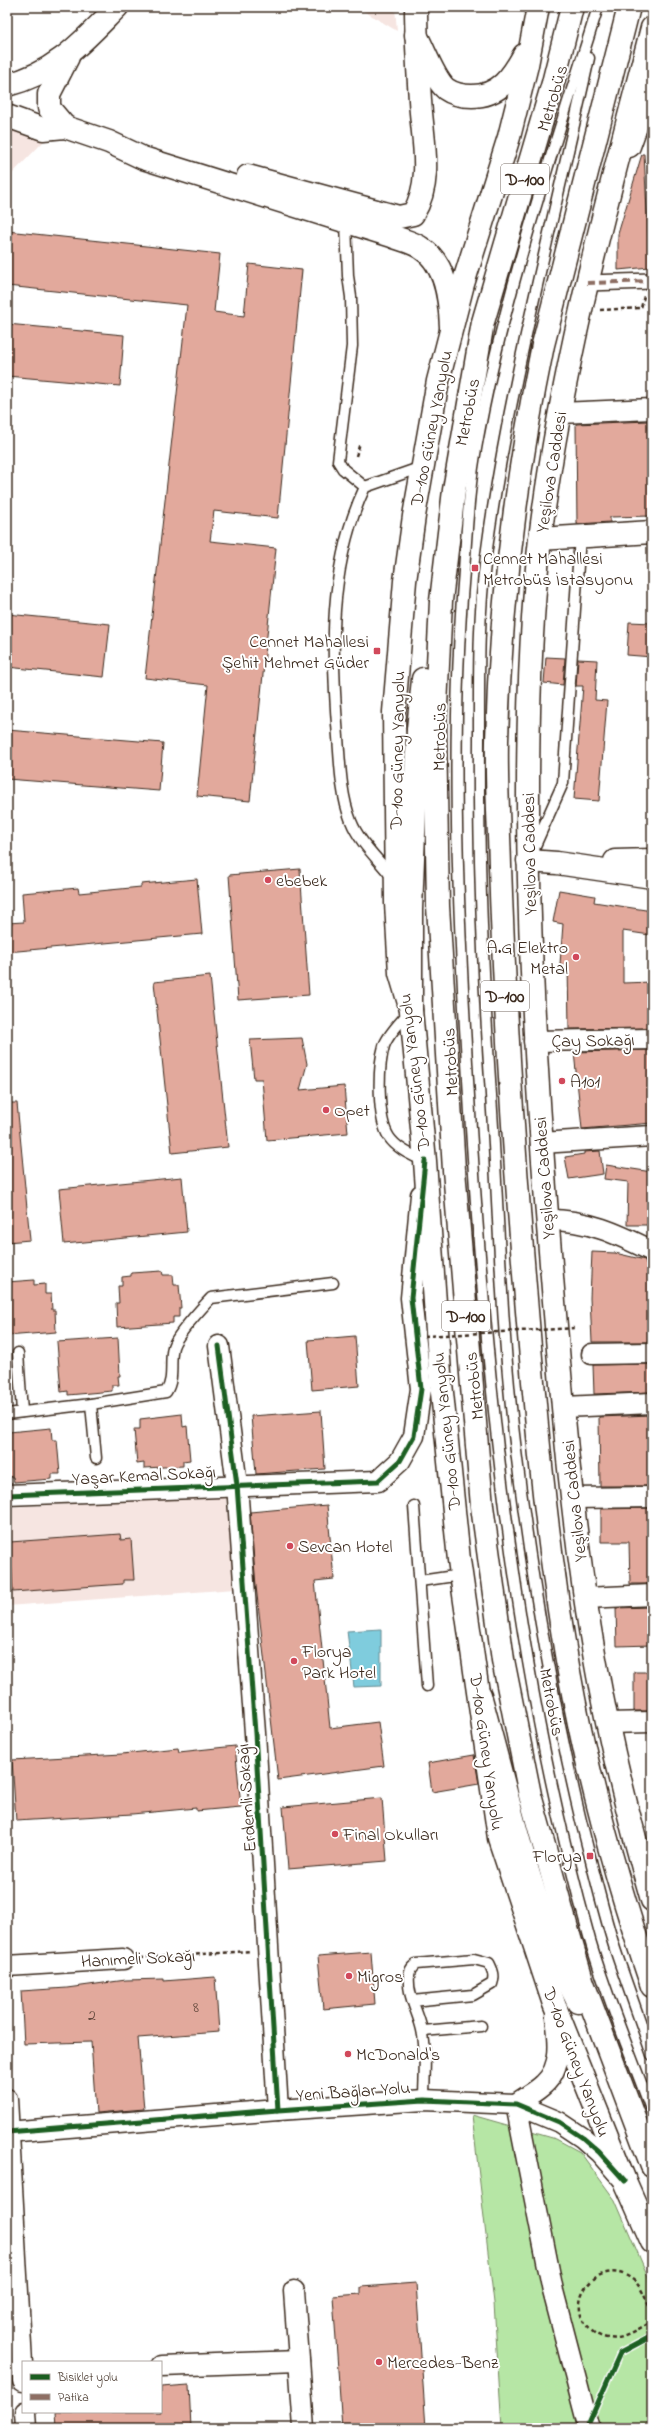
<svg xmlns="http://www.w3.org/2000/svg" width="659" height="2435" viewBox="0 0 659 2435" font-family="'Indie Flower',sans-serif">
<rect width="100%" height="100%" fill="#fff"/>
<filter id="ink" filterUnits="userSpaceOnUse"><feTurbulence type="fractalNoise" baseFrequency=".025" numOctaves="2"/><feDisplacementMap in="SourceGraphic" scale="8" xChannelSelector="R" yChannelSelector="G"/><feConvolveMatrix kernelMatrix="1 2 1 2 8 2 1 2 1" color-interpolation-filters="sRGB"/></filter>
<g filter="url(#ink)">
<g fill="#f6e5e1">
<path d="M358,7h37l2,24 -40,-24z"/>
<path d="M7,126l39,13 -39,40z"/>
<path d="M226,1497l9,92 -228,17v-99z"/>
</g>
<path fill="#b6e6a5" stroke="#788862" d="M472,2115l84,24 24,13 35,48 37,86v142h-150l-8,-125z"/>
<path fill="#7fccdd" stroke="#648b91" d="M381,1629v57l-27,1 -7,-56z"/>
<g fill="#e2a99c" stroke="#3b2a1e">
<path d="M642,154h2l6,113 -32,3v-36z"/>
<path d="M7,231l213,23 -6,58 30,4 5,-52 53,6 -24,248 -64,-7 -4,30 66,7 -26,253 -53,-5 11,-111 -63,-7 42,-373 -180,-19z"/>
<path d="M7,324l117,11 -4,51 -113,-10z"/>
<path d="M648,421l3,95 -41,1v5l-33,2 -1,-100z"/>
<path d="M7,614l103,10 -6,53 -97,-10z"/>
<path d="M629,622l23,1v34l-25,-2z"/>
<path d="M546,657l19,1 -2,27 -19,-2z"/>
<path d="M578,659l19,1 -2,40 12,1 -8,100 -25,-2 9,-113h-7z"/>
<path d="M7,730l156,13 -4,48 -152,-12z"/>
<path d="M300,869l9,126 -71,5 -9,-125z"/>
<path d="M197,879l5,55 -195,18v-29l17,-1 -2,-29 56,-5 1,5 62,-6v-3z"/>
<path d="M559,890l36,6 -1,6 58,9 -2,24 -27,-4v52l29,-1v46l-83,1 -1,-64 -8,-1 3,-40 -10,-2z"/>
<path d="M210,976l18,171 -56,6 -18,-171z"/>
<path d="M302,1038l5,26 -7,26 44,-4 4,47 -81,7 -5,-61h-8l-4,-39z"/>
<path d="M652,1050v73l-70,6 -8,-77z"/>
<path d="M7,1103h10l13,137 -23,2z"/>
<path d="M600,1151l3,23 -34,5 -4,-22 19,-3v-2z"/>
<path d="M606,1165l46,7v53h-25l1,-43 -24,-3z"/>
<path d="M182,1177l5,55 -123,12 -5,-55z"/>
<path d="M592,1252l23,1 30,7 1,5 6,2v75h-60l-2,-44z"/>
<path d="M162,1271l1,4h10l1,10h5l2,23h-2v9h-6v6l-56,4 -1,-24h3l-1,-17h4v-9l9,-1v-3z"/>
<path d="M34,1280v5l11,-1v10h6l1,16h3l1,22 -49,4v-54z"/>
<path d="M355,1336l4,50 -47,4 -4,-50z"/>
<path d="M118,1338l2,38h-2l1,9h-7v6l-44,4v-4l-7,1 -4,-50z"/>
<path d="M652,1364v28l-58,2 -1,-29z"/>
<path d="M321,1411l4,58 -69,5 -5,-58z"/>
<path d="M182,1414l1,13 4,-1 3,34 -7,1v5l-39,2v-5l-7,1 -3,-35h6v-10z"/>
<path d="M652,1415v71h-52l-1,-69z"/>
<path d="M51,1428l1,12h5l3,34h-8v5l-38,3 -1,-5h-6l2,-45z"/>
<path d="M327,1505l7,74 -19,2 15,147 48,-6 6,44 -106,14 -22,-194 -6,-74z"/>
<path d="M652,1508v76h-22l-1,-42h-28v-33z"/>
<path d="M120,1534l1,6 10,-1 3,41h-11v4l-110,8 -3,-50z"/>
<path d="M652,1607v38l-35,1 -1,-38z"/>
<rect x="634" y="1672" width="18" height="39"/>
<path d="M235,1746l6,61 -45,4v-3l-64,6 -116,7 -4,-61 110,-6 56,-6 1,4z"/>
<path d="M474,1755l5,29 -47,8 -4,-29z"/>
<path d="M382,1798l5,63 -99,8 -5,-62z"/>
<path d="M371,1952l4,52 -52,5 -5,-53z"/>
<path d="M215,1977l4,55 -81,6 6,71 -48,4 -5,-71 -67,2 -3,-53 46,-3 59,-8 38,-1v2z"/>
<path d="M416,2283l10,145h-84l-9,-132 28,-2v-7z"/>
<path d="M189,2385l2,43h-134l-1,-16h105v-25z"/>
</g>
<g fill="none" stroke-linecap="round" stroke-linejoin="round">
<g stroke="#3b2a1e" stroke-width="13">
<g id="service">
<path d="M598,7c-45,144 -94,287 -121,436 -8,42 -10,86 -13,128 -13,158 -7,316 2,474 17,301 42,603 124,895 17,58 41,115 62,172"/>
<path d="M589,58c-36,166 -81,330 -103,498 -8,61 -7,122 -7,183 -1,119 4,237 12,356 8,119 10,238 25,356 15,124 36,249 65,370 11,43 21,87 34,128 12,36 25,71 37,106"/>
<path d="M346,222l2,54 3,21 1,49 -14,115 5,8 22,18"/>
<path d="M534,848l29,-65 17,-247"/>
<path d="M392,877c-13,-17 -33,-35 -41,-56 -10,-25 -11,-57 -13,-84 -7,-85 -10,-171 27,-250l57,-20"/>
<path d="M409,1012c-8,10 -21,22 -25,34 -6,21 -7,73 5,91 8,12 23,18 35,24"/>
<path d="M18,1353l4,59"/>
<path d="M91,1404l5,54"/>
<path d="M7,1414l84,-10 75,-12c9,-14 3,-30 7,-45 4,-13 28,-38 38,-49l122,-15"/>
<path d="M414,1506l13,180"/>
<path d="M420,1581l41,-6"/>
<path d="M412,2001l61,-6 19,-11c3,-8 1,-13 -3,-21l-15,-4 -58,5c-4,3 -7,7 -7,12 -2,20 9,35 13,54 5,21 2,48 2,70"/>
<path d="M423,2031l58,-5"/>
</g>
</g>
<g stroke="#3b2a1e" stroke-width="18">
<path id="pedestrian" d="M587,283l65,-2"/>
</g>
<g stroke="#3b2a1e" stroke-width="23">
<g id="minor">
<path d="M560,413l92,-4"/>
<path d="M534,1041l118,-2"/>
<path d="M541,1143l111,-7"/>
<path d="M548,1220c40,0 68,13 104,31"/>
<path d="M219,1346l18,139 18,248 23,377"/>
<path d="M592,1354l60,-1"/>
<path d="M564,1407l88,-4"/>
<path d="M7,1495l371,-14 22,-20 14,-25 7,-47 -10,-91 10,-103"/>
<path d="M573,1498l79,-1"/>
<path d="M585,1598l67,-3"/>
<path d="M607,1723l45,-1"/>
<path d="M7,1966l116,-7"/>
<path d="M7,2099l16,282"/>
<path d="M516,2104l37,187 35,134"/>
<path d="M516,2104c9,-7 20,-12 28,-20 19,-17 15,-45 12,-67"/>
<path d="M7,2132l271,-22 146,-10 92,4 43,18 24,16 16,14 22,25"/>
<path d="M294,2291l10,137"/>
<path d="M161,2366l138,-5"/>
<path d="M25,2412l1,16"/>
</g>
</g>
<g stroke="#3b2a1e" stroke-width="25">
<g id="tertiary">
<path d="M7,85c49,-12 76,-44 110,-78"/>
<path d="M7,116l36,13 22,-2 44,15 34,16 249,78c9,4 21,6 29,12 25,15 29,52 30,79"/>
<path d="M65,127l-16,-19v-14l19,-37"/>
<path d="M629,146l23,-64"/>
<path d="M248,176l151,41 14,-3c21,-34 9,-76 7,-114 -2,-31 -4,-62 -4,-93"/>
<path d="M540,539l112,-7"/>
<path d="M528,861l29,2 95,14"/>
<path d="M615,861l37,-1"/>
</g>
</g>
<g stroke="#3b2a1e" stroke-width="25">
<g id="primary">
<path d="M538,7l-11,58 -18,72 -46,147 -25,97 -24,135 -9,65 -11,131 2,191 4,70 11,37 14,151 15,212 19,187 40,278 55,166 71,177 27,61"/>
<path d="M652,28c-44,169 -91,338 -112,511 -10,86 -12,171 -12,257 0,140 8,279 19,418 12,148 22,298 48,445 14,81 34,161 57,241"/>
<path d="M416,35c8,14 18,44 30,54 7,5 17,7 26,7 27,0 40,-19 52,-41"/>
</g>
</g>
<g stroke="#3b2a1e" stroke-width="25">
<g id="trunk">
<path d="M572,7l-19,76 -70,239 -29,168 -13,111 -6,127 3,178 16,264 28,336 21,154 27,135 36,130 17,58 69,183"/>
<path d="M629,7l-86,338c-27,130 -43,263 -46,396 -1,42 2,84 3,125 4,120 11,239 20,358 12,150 23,300 49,448 19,107 48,211 83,314"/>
<path d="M411,1010v-100l7,-181 5,-50"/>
<path d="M480,1695c29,103 50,210 98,307"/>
</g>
</g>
<g stroke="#3b2a1e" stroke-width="2.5" stroke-dasharray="4 3" stroke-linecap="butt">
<path d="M600,310l41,-2 3,-12"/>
<path d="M356,456l4,-13"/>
<path d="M140,1958l111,-7"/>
<path d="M652,2312c-6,-11 -10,-26 -20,-33 -36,-26 -75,30 -36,55 7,4 18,6 26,3 10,-3 20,-10 30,-15"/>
<path d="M600,2398l20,-45 32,-17"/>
</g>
<use href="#service" stroke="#fff" stroke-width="10"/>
<use href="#pedestrian" stroke="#fff" stroke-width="15"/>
<use href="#minor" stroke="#fff" stroke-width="20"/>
<use href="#tertiary" stroke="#fff" stroke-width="22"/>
<use href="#primary" stroke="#fff" stroke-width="22"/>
<use href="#trunk" stroke="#fff" stroke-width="22"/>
<path stroke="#3b2a1e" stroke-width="2.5" stroke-dasharray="4 3" stroke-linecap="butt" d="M424,1336l152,-8"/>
<path stroke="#8d6e63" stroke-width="4" stroke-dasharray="8 4" stroke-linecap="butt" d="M587,283l65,-2"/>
<g stroke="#fff" stroke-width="8">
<g id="cycleway">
<path d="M219,1346l18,139 18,248 23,377"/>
<path d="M7,1495l371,-14 22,-20 14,-25 7,-47 -10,-91 14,-137"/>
<path d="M7,2132l271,-22 146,-10 92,4 43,18 24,16 16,14 26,29"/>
<path d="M589,2428l-1,-3 32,-72 32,-17"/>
</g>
</g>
<use href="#cycleway" stroke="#1b5e20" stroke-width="5"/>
</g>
</g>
<g fill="#d1495b" stroke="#fff" stroke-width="1.5">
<rect x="471" y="564" width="8" height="8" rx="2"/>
<rect x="373" y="647" width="8" height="8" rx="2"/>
<circle cx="268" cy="880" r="4"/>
<circle cx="576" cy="957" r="4"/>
<circle cx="562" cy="1081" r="4"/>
<circle cx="326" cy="1110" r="4"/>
<circle cx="290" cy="1546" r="4"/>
<circle cx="294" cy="1661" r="4"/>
<circle cx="335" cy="1834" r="4"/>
<rect x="586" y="1852" width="8" height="8" rx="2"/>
<circle cx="349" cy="1976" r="4"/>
<circle cx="348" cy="2054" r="4"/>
<circle cx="379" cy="2362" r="4"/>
</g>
<g text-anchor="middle" stroke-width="4" stroke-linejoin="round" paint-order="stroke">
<g font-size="16" fill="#654a3e">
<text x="196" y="2012">8</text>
<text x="92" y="2020">2</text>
</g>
<g fill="#fff" stroke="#766a62" stroke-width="1">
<rect x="501" y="164" width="48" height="30" rx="3"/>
<rect x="481" y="981" width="48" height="30" rx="3"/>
<rect x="442" y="1301" width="48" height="30" rx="3"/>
</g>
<g font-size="17" font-weight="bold" fill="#3b2a1e">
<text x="525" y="185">D-100</text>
<text x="505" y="1002">D-100</text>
<text x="466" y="1322">D-100</text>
</g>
<g font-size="18" fill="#3b2a1e" stroke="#fff">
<text transform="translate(552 98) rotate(-73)" y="6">Metrobüs</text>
<text transform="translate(467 412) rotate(-79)" y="6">Metrobüs</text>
<text transform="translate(431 428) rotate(-79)" y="6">D-100 Güney Yanyolu</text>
<text transform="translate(551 472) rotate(-81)" y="6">Yeşilova Caddesi</text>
<text transform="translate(439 737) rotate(-89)" y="6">Metrobüs</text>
<text transform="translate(397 750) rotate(-89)" y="6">D-100 Güney Yanyolu</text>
<text transform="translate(529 854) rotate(-91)" y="6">Yeşilova Caddesi</text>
<text transform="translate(593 1040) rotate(-1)" y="6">Çay Sokağı</text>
<text transform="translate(450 1062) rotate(-93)" y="6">Metrobüs</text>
<text transform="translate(414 1072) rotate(-97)" y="6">D-100 Güney Yanyolu</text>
<text transform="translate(544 1178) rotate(-94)" y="6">Yeşilova Caddesi</text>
<text transform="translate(474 1386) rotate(-96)" y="6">Metrobüs</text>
<text transform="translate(446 1431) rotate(-96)" y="6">D-100 Güney Yanyolu</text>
<text transform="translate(144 1475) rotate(-3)" y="6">Yaşar Kemal Sokağı</text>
<text transform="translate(574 1501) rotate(-96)" y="6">Yeşilova Caddesi</text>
<text transform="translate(552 1702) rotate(79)" y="6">Metrobüs</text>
<text transform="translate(487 1752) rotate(82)" y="6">D-100 Güney Yanyolu</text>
<text transform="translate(246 1798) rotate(-94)" y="6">Erdemli Sokağı</text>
<text transform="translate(138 1958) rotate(-3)" y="6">Hanımeli Sokağı</text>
<text transform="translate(577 2062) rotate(69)" y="6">D-100 Güney Yanyolu</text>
<text transform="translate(353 2091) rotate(-4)" y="6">Yeni Bağlar Yolu</text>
</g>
<g font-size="18" fill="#3b2a1e" stroke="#fff" text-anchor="start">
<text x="483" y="564">Cennet Mahallesi<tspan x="483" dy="21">Metrobüs İstasyonu</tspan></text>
<text x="369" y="647" text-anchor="end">Cennet Mahallesi<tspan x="369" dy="21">Şehit Mehmet Güder</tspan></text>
<text x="276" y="886">ebebek</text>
<text x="568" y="953" text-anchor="end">A.G Elektro<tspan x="568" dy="21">Metal</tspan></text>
<text x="570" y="1087">A101</text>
<text x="334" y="1116">Opet</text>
<text x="298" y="1552">Sevcan Hotel</text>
<text x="302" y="1657">Florya<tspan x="302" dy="21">Park Hotel</tspan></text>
<text x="343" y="1840">Final Okulları</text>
<text x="582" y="1862" text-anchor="end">Florya</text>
<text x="357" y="1982">Migros</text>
<text x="356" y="2060">McDonald's</text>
<text x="387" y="2368">Mercedes-Benz</text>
</g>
</g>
<rect width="659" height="2435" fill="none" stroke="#fff" stroke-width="24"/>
<rect x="12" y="12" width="635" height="2411" fill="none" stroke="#3b2a1e" stroke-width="1.5" filter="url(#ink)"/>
<rect x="22" y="2361" width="140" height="52" fill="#ffffff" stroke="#b1aaa5"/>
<rect x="30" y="2374" width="20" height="6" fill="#1b5e20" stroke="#b1aaa5"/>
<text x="58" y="2381" font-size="12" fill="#3b2a1e">Bisiklet yolu</text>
<rect x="30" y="2394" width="20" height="6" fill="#8d6e63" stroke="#b1aaa5"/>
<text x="58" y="2401" font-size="12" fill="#3b2a1e">Patika</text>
</svg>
